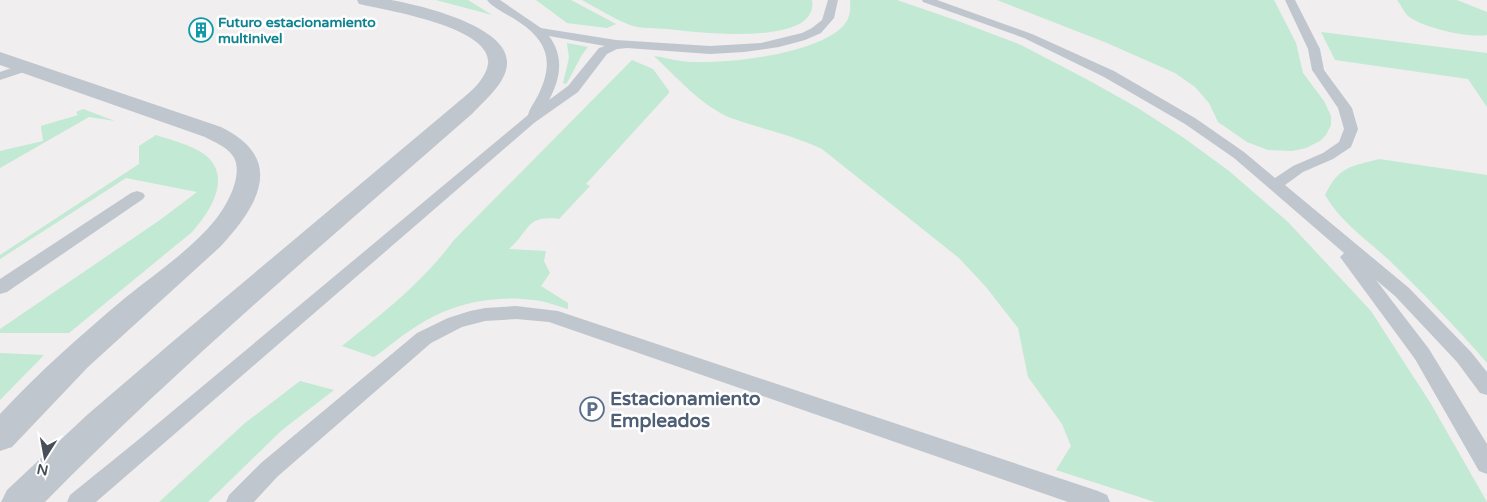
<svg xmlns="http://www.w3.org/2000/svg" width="1487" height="502" viewBox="0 0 1487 502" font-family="'Varela Round',sans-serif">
<rect width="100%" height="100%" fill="#f0eeee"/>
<g fill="#c1e9d4">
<path d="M436,0h32l24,15z"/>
<path d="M536,0h35l45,24 -9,4 -40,-5z"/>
<path d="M582,0h230c8,48 -119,32 -144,29 -12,-1 -27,0 -38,-4 -16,-6 -33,-17 -48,-25z"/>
<path d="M850,0h47l61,21 63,24 67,35 50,28 46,30 45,33 59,51 83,89 60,93 56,98h-332l-99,-32 15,-24 -9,-22 -34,-47 -10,-49 -32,-41 -27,-29 -137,-109c-29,-14 -61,-20 -91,-31 -31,-13 -53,-40 -77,-62 9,1 18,4 27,5 37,5 132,-6 160,-33 9,-8 10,-17 9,-28z"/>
<path d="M997,0h277l22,43 7,30 21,28 7,15v9l-5,10 -6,6 -14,7 -14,3 -24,-1 -21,-8 -29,-20 -9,-19 -14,-16 -20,-14 -68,-30z"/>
<path d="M1397,0h60l30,12v23c-18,3 -64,-7 -79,-19 -4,-4 -7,-11 -11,-16z"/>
<path d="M1321,32l166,21v54l-19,-28 -133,-19z"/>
<path d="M567,43l21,4c-9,10 -14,25 -22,37l-3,-1 6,-25z"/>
<path d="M632,60l21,9 16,22v2l-83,91 4,2 -31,33c-34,-4 -28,11 -50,30l37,2 -2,10 6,12 -9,13 27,17v6c-11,-3 -23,-8 -34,-9 -37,-5 -77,2 -109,21 -18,10 -34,24 -51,36l-32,-11c40,-32 82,-65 112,-106z"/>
<path d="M83,109l32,12 -26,-4 -89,51v-17l43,-10 -2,-15 37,-11 -2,-3z"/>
<path d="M156,135c15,5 35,10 48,19 29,22 7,57 -12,78l-123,101h-69v-4l160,-109 37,-28 -71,-14 -126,81v-4l139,-91v-18z"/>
<path d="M1379,159l108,16v188c-31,-36 -64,-70 -98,-103 -22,-20 -49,-39 -64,-65 14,-29 25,-28 54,-36z"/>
<path d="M0,353l44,2 -44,45z"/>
<path d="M300,381l34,9 -52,40 -74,72h-49l86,-79z"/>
</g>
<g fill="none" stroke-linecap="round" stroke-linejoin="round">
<g fill="#c0c6ce" fill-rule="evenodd">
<path d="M487,0h13l41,28 12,2 63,10 94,6 51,-3 41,-10 10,-5 10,-8 6,-20h10l-4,18 -13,15 -16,7 -26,7 -35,5 -34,2 -83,-6 -10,1 -10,5 -29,38 -44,31 -438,379h-29l3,-7 68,-55 390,-325c2,-8 9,-16 12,-24 14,-31 6,-51 -21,-69 -10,-7 -25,-13 -32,-22zM549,36l56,10 -6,2 -31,38 -19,14c12,-22 15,-44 0,-64z"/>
<path d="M922,0h15l95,34 82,37 81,47 49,34 31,26 18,-12 30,-13 16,-11 5,-13 -6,-21 -26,-38 -4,-21 -23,-49h10l25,49 4,21 28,38 6,21 -7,18 -18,12 -30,13 -18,13 124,103 62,64 16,20v23l-7,-2 -23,-31 -62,-66 -19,-16 53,69 58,95v30l-8,-3 -64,-112 -75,-102 4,-4 -110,-95 -49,-34 -81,-47 -80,-39 -101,-36z"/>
<path d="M26,63l4,1 2,3 -2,3 -30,10v-8z"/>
<path d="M137,191l6,2 2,3 -2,3 -136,93 -7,2v-15l131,-86z"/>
<path d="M516,306l42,5 540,180 9,4 3,7h-42l-519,-180 -33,-3 -31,2 -23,6 -31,16 -154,134 -23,25h-28l3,-7 32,-32 156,-130 31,-15 22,-7 15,-3z"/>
</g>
<g fill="#c0c6ce" fill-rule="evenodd">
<path d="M357,0c11,0 23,0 34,0 28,5 119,26 116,64 -1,19 -22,36 -34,49 -145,127 -293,252 -428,389h-44l6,-12 80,-75 84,-72 286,-240c12,-10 28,-22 31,-39 5,-37 -103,-54 -129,-60z"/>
<path d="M0,52l221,75c65,32 38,78 -1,120l-132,120 -76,80 -12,4v-37c39,-42 82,-80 125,-116 31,-25 66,-48 91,-79 11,-14 24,-38 20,-56 -3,-14 -20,-20 -31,-26l-205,-72z"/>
</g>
</g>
<defs>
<g id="building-ring" transform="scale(1.25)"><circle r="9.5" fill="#fff" stroke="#0f9aa8" stroke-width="1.5"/><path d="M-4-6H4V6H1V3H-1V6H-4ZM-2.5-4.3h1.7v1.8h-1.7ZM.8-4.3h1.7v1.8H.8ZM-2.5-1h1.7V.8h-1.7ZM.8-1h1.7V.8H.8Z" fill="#0f9aa8"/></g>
<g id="parking-ring" transform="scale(1.25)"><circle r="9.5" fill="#fff" stroke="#5c6f8a" stroke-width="1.5"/><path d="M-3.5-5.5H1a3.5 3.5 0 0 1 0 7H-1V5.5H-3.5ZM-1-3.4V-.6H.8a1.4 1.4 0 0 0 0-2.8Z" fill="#5c6f8a"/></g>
</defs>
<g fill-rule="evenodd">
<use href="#building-ring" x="201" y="30"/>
<use href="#parking-ring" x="592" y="409"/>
</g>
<g text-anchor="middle" stroke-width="5" stroke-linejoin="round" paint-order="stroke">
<g font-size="14" font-weight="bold" fill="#0d838f" stroke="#fff" text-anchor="start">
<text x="218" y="27">Futuro estacionamiento<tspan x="218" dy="16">multinivel</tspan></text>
</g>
<g font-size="19" font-weight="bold" fill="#4e5e75" stroke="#fff" text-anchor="start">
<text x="610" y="405">Estacionamiento<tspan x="610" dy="22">Empleados</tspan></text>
</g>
</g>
<g transform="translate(45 457) rotate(191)" stroke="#ffffff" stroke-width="4" paint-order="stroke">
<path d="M0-4L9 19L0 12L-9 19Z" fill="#484f59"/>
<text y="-8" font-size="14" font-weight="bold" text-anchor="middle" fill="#484f59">N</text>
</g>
</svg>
